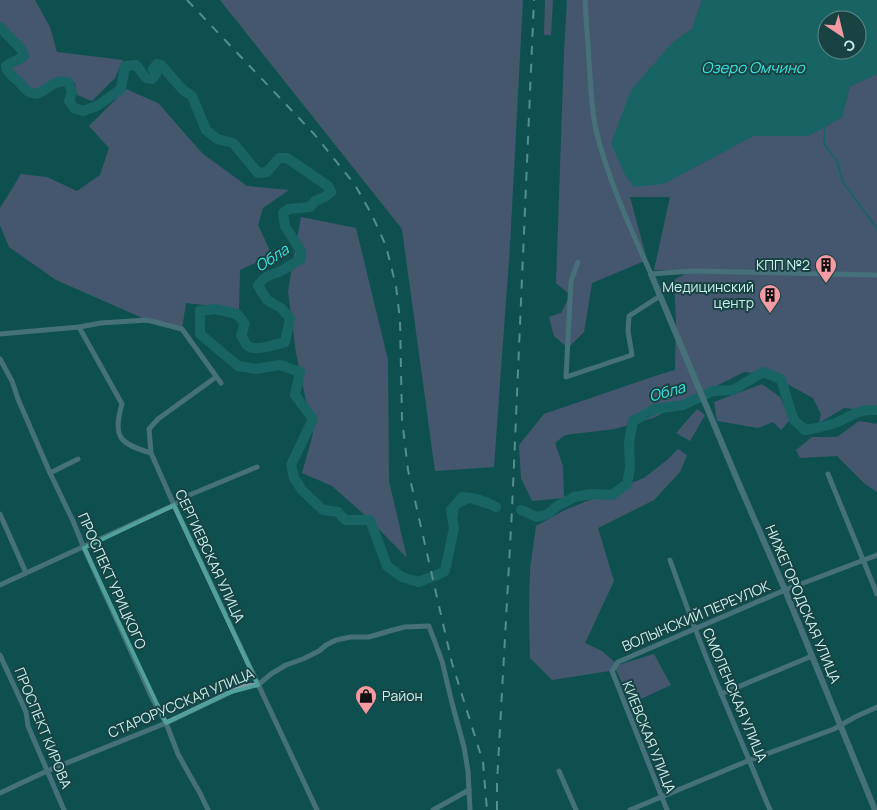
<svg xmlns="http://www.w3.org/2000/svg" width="877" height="810" viewBox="0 0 877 810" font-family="Manrope,sans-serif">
<rect width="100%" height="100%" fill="#0e5050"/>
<g fill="#856196">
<path d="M0,0h35l15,27 7,25 66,8 -8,18 -23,23 -15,-6 -2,-12 -12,-5 -14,5 -12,8 -6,-1 -21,-20 -1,-3c7,-6 12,-2 18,-11l-3,-9 -24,-23z"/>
<path d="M220,0h303l-13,245 -16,222 -59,4 -33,-242z"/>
<path d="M545,0h8l-2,35h-7z"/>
<path d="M567,0h135l-10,29 -20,14 -9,141 90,-48h55l34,-19 8,-31 27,-12v337l-33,-3 -25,15 2,-9 -8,-16 -42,-23 -27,-3 -91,46 -38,11 -50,6 -10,8 8,23 1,32 -32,3 -11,-23 -2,-33 25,-31 111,-38 20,-6 1,-50 -2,-40 17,-9 -37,-1 16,-73h-40l17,63 -55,23 -8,49 -16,16 -14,-12 -5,-19 12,-4 9,-18 -14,-12 8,-231z"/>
<path d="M126,89l32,14 45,51 44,32 42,4 -26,18 -5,17 14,30 -32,15 -1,39 -53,-6 -4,26 -35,-9 -91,-40 -47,-33 -9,-22v-17l21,-34 26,3 30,14 23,-16 9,-27 -20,-22z"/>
<path d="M301,217l55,11 32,132 1,121 18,77 -40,-41 -35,-31 -30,-13 11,-39 -17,-81 -8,-62z"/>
<path d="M762,384l18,13 10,23 -9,10 -8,-8 -15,6 -41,-7 -3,-19z"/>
<path d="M697,409l8,6 -15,26 -14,-8z"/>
<path d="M859,421l18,3v68l-12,-8 -28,-28 -37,2 -4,-8 16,-13h25z"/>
<path d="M678,449l9,6 -7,17 -26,28 -56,28 16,53 -29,62 17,8 16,14 36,-11 17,31 -39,18 -16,-33 -64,10 -22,-22 -1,-45 1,-44 6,-43 29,-16 79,-32 23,-18z"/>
</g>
<g fill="#247d7c" fill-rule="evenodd">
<path d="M702,0h175v74l-27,12 -8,31 -34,19h-55l-90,48 -29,3 -9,-12 -14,-32 20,-53 41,-47 20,-14zM827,20h30v30h-30z"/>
<path d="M462,497c13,0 23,4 34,10l-2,2 -9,-1 -15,-5 -11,5 -7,40v10l-4,16 -3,-3 9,-43 -3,-18z"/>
</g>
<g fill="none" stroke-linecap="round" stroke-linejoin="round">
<path stroke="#247d7c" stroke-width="2" d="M825,125l-1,19 13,17 6,21 34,47"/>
<g stroke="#247d7c" stroke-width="10">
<path d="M0,27l21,22 3,7c-5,5 -11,4 -18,10 1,7 7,10 12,15 3,3 7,8 11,11 13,8 23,-15 39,-10l4,10 -3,9 5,7 9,3 14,-5 24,-17 4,-23 11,-1 10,13 6,1 4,-5 -3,-5 4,-5 4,1 22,25 9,6 14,34 11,9 16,4 25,30 9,-1 12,-14h8l41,28 3,6 -6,5 -10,4 -5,6 -21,2 -6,4 2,13 16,25v8c-6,3 -12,8 -18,11 -13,7 -16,2 -25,16l9,14 14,8 9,10 -5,24c-9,2 -30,10 -37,4 -3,-2 -5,-8 -7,-11l4,-11 -8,-10 -22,-5 -15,2v23l38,32 18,3 24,-4 20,7 -5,23 18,24 -22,46 3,13 8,12 21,20 15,2 7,8h25l17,46 15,11 16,5 19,-7 8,-4 9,-43 -3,-18 11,-13c13,0 23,4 34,10"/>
<path d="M521,510l16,7 11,-3 8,-7 18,-10 19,-3 19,1 15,-11 3,-16 -1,-26 4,-21 22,-12 28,-4 30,-14 20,-1 30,-18 18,7 9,30 4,11 11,10c12,-2 24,-4 35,-9 16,-7 18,-12 37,-11"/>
</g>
<g stroke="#8999ad" stroke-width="5">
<path d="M585,0c1,21 3,41 4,61 2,23 2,47 7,69 12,50 34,97 55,144l41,-3 185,4"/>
<path d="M578,262l-7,19 -5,96 66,-22 -4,-24 1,-15 31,-20"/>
<path d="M79,327l43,77c-10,33 -2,40 29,49l23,52 143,305"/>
<path d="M0,334l79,-7 22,-4 46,-3 35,9 39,54"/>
<path d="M0,359l12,22 6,18 32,74 23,48 11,27 68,150 14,25 12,31 11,20 11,19 8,17"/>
<path d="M151,453l-2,-24 9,-10 58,-42"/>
<path d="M50,473l28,-14"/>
<path d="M828,474l49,120"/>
<path d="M0,514l26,59"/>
<path d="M670,560c16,45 32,89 51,133 16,39 33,78 49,117"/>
<path d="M0,585l174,-80 13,-9 70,-29"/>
<path d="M0,655l26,57 2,14 36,84"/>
<path d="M721,694l91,-38"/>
<path d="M559,771l17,39"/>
<path d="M0,793l47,-22 119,-48 65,-31 14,-6 13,-1 13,-11 15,-9 17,-6 16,-8 7,-6 10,-5 15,-3h18l24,-7 12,-3 24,-1 13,35 10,42 12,44 4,24 2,39"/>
<path d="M433,810l36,-20"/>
<path d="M630,810l120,-50 84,-31 21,-12 22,-10"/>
<path d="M667,810l-55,-139 6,-9 167,-72 92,-35"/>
</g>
<path stroke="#8999ad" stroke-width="6" d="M651,274l88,210 46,106 90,220"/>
<g stroke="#add7d7" stroke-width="2" stroke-dasharray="9 9" stroke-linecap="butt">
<path d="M187,0l128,135 40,50 17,30 14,31 10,40 4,34 2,99 6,51 44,193 31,99 4,48"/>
<path d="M497,810v-27l15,-273 22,-510"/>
</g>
</g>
<path d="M0 0H877V810H0ZM174,505l84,180 -27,7 -65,31 -82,-175z" fill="#0e5050" fill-opacity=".55" fill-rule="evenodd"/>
<path fill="none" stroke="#50a19b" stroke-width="4" stroke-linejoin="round" d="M174,505l84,180 -27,7 -65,31 -82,-175z"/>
<defs>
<g id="building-pin" transform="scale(1.125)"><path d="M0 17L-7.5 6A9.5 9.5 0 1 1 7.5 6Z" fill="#f49aa2" stroke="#194343"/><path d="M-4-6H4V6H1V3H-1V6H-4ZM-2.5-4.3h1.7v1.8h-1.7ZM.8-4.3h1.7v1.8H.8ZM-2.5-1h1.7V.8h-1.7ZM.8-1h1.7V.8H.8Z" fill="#111"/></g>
<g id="shop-pin" transform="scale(1.125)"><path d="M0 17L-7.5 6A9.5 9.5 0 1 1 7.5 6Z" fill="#f49aa2" stroke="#194343"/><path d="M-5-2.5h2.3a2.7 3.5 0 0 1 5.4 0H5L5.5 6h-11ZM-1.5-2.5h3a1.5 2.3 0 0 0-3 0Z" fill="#111"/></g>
</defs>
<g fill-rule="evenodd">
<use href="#building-pin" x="826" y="265"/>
<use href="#building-pin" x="770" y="295"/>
<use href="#shop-pin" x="366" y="696"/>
</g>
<g text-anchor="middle" stroke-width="4" stroke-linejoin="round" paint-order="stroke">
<g font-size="14" fill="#caf0ef" stroke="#194343" text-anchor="end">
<text x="810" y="270">КПП №2</text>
<text x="754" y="292">Медицинский<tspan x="754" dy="16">центр</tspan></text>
<text x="382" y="701" text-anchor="start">Район</text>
</g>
<g font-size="14" fill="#caf0ef" stroke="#194343">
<text transform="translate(210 556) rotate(65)" y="5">СЕРГИЕВСКАЯ УЛИЦА</text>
<text transform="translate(112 581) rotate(66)" y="5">ПРОСПЕКТ УРИЦКОГО</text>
<text transform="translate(803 604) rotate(67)" y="5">НИЖЕГОРОДСКАЯ УЛИЦА</text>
<text transform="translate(696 616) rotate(-23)" y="5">ВОЛЫНСКИЙ ПЕРЕУЛОК</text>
<text transform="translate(735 695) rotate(67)" y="5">СМОЛЕНСКАЯ УЛИЦА</text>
<text transform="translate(181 703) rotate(-23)" y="5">СТАРОРУССКАЯ УЛИЦА</text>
<text transform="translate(43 728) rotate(68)" y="5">ПРОСПЕКТ КИРОВА</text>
<text transform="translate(649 737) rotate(68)" y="5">КИЕВСКАЯ УЛИЦА</text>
</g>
<g font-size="15" font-style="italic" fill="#3ae4e3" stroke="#194343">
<text x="753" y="73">Озеро Омчино</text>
<text transform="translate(272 258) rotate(-33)" y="5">Обла</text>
<text transform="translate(667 392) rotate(-16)" y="5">Обла</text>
</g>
</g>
<g transform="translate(842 35) rotate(145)"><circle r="24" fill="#194343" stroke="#608888"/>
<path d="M0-4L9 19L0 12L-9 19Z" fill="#f49aa2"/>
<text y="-8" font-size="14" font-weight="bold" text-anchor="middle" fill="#caf0ef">С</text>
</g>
</svg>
